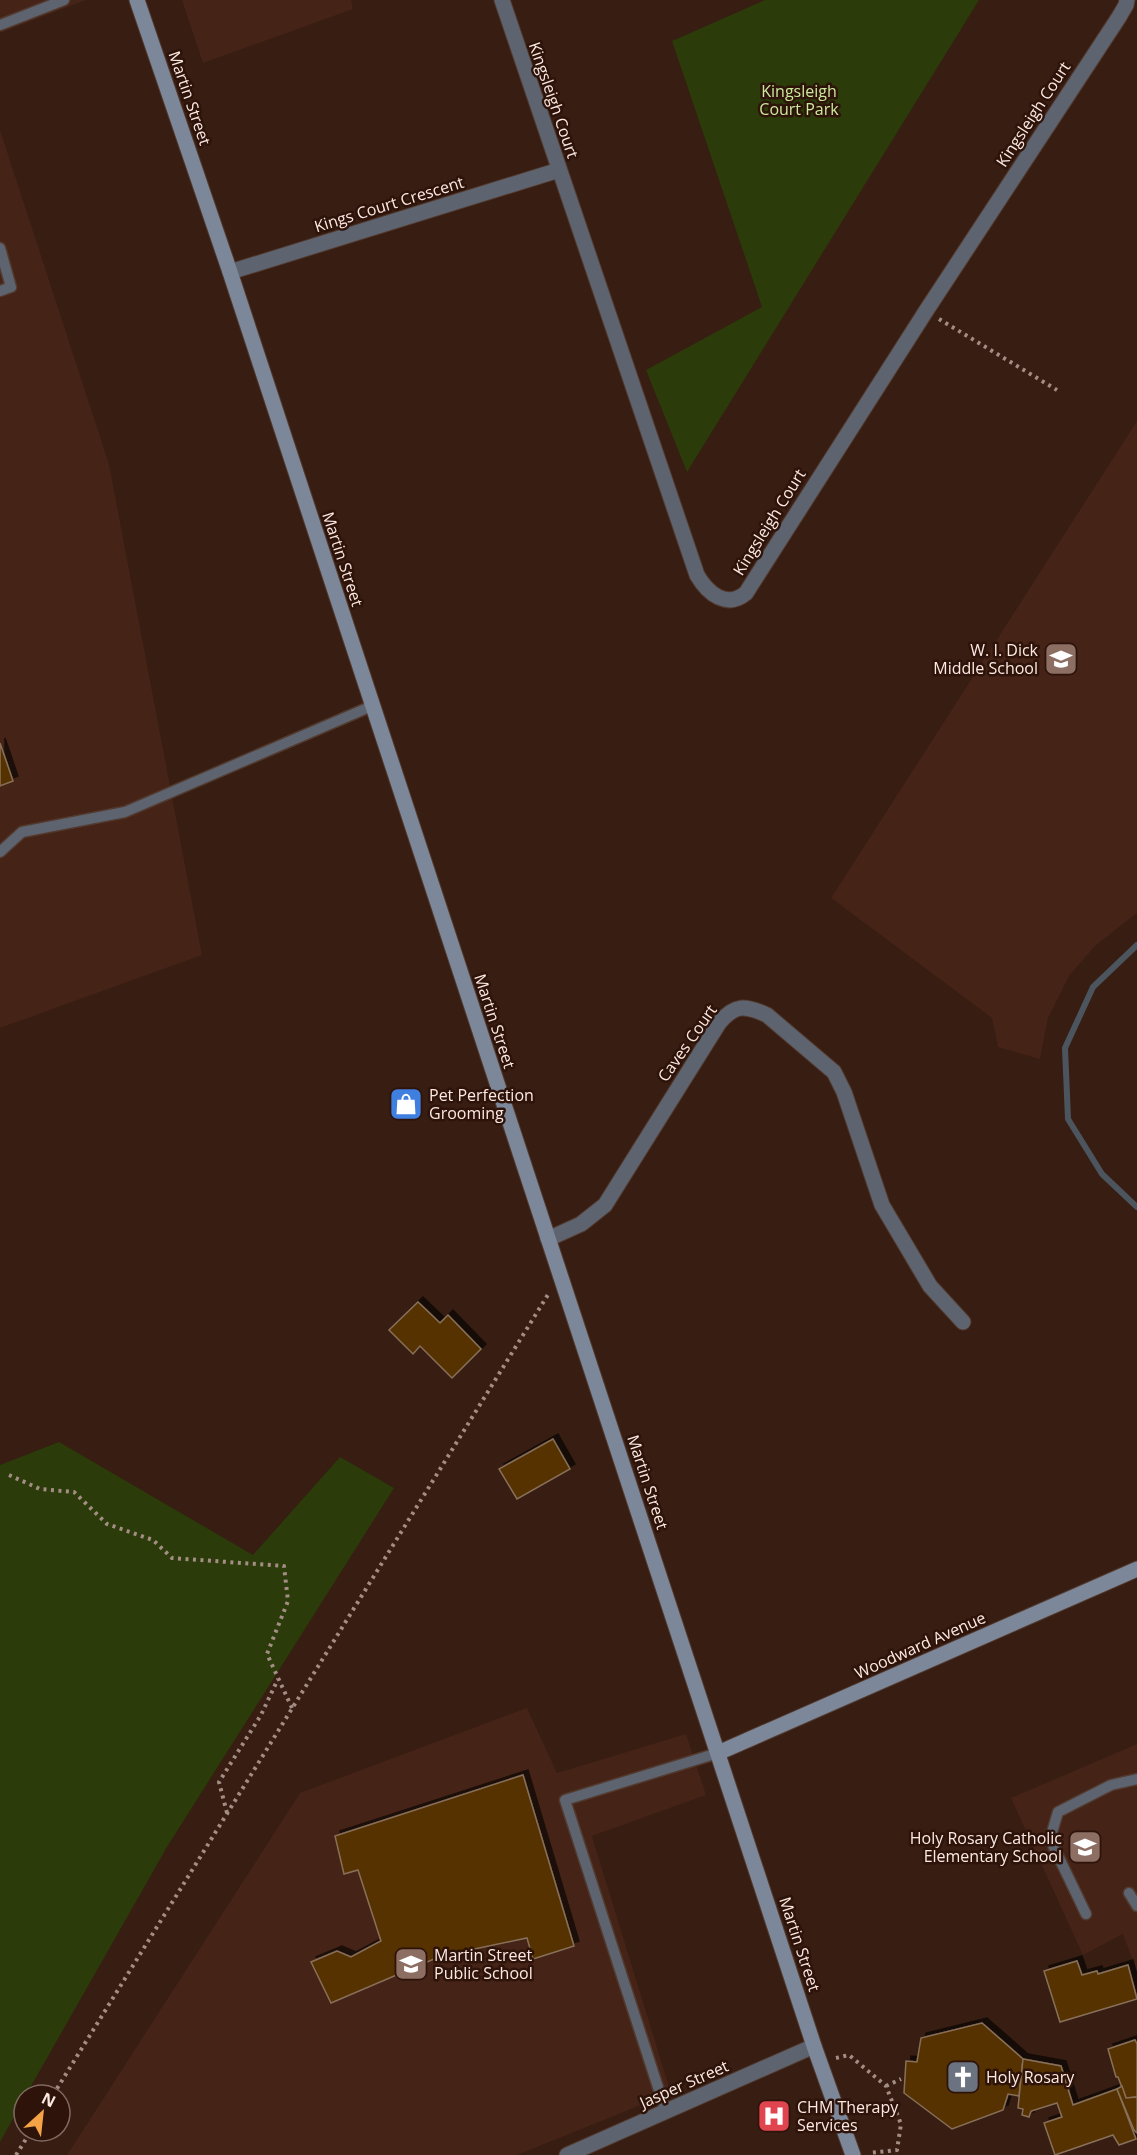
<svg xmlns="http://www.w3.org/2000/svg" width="1137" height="2155" viewBox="0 0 1137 2155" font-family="'Open Sans',sans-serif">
<defs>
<filter id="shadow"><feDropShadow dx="5" dy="-5" stdDeviation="0" flood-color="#0009"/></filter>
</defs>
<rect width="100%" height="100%" fill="#371d12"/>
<g fill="#452316">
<path d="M0,0h86l-86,33z"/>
<path d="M182,0h169l2,9 -150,54z"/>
<path d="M0,130l109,334 93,491 -202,73z"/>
<path d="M1137,421v492l-42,33 -26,30 -21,42 -8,41 -42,-12 -6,-29 -161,-120z"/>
<path d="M527,1708l30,65 129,-39 20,61 -114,41 79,257 -154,62h-450l233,-362z"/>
<path d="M1137,1744v228l-14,-38 -40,21 -72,-157z"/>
</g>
<g fill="#2b3b09">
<path d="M765,0h214l-292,472 -41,-102 116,-63 -90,-266z"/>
<path d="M59,1442l194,113 87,-98 54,31 -227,359 -141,248h-2v4l-24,43v-677z"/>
</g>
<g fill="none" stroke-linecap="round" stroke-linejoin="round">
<path stroke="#4c555e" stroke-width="6" d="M1137,945l-44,42 -28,61 3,71 34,55 35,33"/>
</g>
<g fill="#543103" stroke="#887059" stroke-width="1.5" filter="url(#shadow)">
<path d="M0,743l13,38 -13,5z"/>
<path d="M418,1302l22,21 8,-8 33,34 -29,29 -32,-32 -7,8 -24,-24z"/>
<path d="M553,1439l17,30 -53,30 -18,-30z"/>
<path d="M523,1775l51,171 -41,13 -6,-21 -86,18 -110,47 -20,-41 26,-11 14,6 30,-16 -23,-71 -14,4 -9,-38z"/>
<path d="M1077,1961l5,14 15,-4 1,3 30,-9 9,34 -77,23 -16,-51z"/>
<path d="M982,2023l41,36 -4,37 -11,-2 -5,16 -51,19 -48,-36 2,-32 11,1 4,-24z"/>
<path d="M1135,2040l2,4v53l-11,1 -8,-21h-2l-8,-28z"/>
<path d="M1023,2059l38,7 12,39 44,-16 19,50 -17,6 -6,-10 -58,20 -11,-32 18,-6 -5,-14 -26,8 -2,6 -7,-2 1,-6 -5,-1z"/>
<path d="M1122,2086l4,12 11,-1v36l-3,-3 -17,-41z"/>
</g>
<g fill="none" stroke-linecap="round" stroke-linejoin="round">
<g stroke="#533a2f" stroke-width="13">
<g id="lane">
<path d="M0,25l64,-25"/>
<path d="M0,248l11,39 -11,4"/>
<path d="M0,852l22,-20 103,-20 247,-106"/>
<path d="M1129,1893l8,13"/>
<path d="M1086,1914l-36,-75 8,-27 53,-27 26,-6"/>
<path d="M666,2112l-101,-312 153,-47"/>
</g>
</g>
<g stroke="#533a2f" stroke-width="17">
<g id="street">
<path d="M502,0l195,575c11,19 30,34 49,18l180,-282 193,-294 7,-12 1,-5"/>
<path d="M230,272l329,-102"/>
<path d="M548,1239l33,-15 24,-19 114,-182c16,-19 26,-18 48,-8l67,57 10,20 38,113 48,81 33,36"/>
<path d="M567,2155l247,-109"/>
</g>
</g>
<g stroke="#533a2f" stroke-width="17">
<g id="secondary">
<path d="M137,0l93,272 584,1774 39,109"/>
<path d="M718,1753l419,-184"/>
</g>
</g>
<g stroke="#a38d84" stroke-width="4" stroke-dasharray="3 4.5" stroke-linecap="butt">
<path d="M939,319l118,71"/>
<path d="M9,1475l31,14 34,3 33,32 46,16 19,18 112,8 4,35 -21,53 25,54"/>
<path d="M227,1813l-8,-31 42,-67 17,-36"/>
<path d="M836,2058l13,-3 37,31 15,38 -4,26 -28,3"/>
<path d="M886,2086l15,-7"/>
<path d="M53,2095l496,-802"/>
<path d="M16,2155l15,-24"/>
</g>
<use href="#lane" stroke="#5d6470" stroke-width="10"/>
<use href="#street" stroke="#5d6470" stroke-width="15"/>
<use href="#secondary" stroke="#7c889a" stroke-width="15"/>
</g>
<defs>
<g id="school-square" transform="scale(1.725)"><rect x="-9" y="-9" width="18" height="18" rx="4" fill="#8d6e63" stroke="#2d1309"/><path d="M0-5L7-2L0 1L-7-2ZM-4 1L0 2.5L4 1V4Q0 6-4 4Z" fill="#fff"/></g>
<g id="shop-square" transform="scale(1.725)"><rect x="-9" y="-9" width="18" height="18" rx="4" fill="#3f7fe0" stroke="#2d1309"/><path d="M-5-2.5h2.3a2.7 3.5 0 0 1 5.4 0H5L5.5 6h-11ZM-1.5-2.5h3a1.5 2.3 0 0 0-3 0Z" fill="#fff"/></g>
<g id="church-square" transform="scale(1.725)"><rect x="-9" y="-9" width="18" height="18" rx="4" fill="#6b7280" stroke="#2d1309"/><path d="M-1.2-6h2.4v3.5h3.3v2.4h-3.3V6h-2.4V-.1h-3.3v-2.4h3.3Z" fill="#fff"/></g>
<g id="hospital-square" transform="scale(1.725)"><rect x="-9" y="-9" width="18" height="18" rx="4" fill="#e0444e" stroke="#2d1309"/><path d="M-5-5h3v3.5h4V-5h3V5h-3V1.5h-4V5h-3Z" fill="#fff"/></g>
</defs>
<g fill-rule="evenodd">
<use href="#school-square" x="1061" y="659"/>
<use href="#shop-square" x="406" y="1104"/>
<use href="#school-square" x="1085" y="1847"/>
<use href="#school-square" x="411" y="1964"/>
<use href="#church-square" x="963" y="2077"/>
<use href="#hospital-square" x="774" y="2116"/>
</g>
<g text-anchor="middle" stroke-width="5" stroke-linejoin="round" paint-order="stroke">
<g font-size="16" fill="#cbe99c" stroke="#2d1309">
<text x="799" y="97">Kingsleigh<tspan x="799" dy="18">Court Park</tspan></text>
</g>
<g font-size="16" fill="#fce9e2" stroke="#2d1309">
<text transform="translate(190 98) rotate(71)" y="6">Martin Street</text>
<text transform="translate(554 100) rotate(71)" y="6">Kingsleigh Court</text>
<text transform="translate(1033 114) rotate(-57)" y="6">Kingsleigh Court</text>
<text transform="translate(389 204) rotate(-17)" y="6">Kings Court Crescent</text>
<text transform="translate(769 522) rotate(-58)" y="6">Kingsleigh Court</text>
<text transform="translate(343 559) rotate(72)" y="6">Martin Street</text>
<text transform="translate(495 1021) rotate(72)" y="6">Martin Street</text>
<text transform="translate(687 1043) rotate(-55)" y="6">Caves Court</text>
<text transform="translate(648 1482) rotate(72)" y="6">Martin Street</text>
<text transform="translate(920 1645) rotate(-24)" y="6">Woodward Avenue</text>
<text transform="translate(800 1944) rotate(72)" y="6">Martin Street</text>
<text transform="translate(684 2084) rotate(-24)" y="6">Jasper Street</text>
</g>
<g font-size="16" fill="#fce9e2" stroke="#2d1309" text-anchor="start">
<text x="1038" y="656" text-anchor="end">W. I. Dick<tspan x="1038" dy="18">Middle School</tspan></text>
<text x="429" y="1101">Pet Perfection<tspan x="429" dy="18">Grooming</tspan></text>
<text x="1062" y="1844" text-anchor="end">Holy Rosary Catholic<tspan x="1062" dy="18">Elementary School</tspan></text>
<text x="434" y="1961">Martin Street<tspan x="434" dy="18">Public School</tspan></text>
<text x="986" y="2083">Holy Rosary</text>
<text x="797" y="2113">CHM Therapy<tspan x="797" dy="18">Services</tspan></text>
</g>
</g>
<g transform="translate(42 2113) rotate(27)"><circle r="28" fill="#2d1309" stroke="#806960" stroke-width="1.5"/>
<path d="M0-4.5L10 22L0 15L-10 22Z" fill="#f6a247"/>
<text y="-9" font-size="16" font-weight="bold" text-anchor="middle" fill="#fce9e2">N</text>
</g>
</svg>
